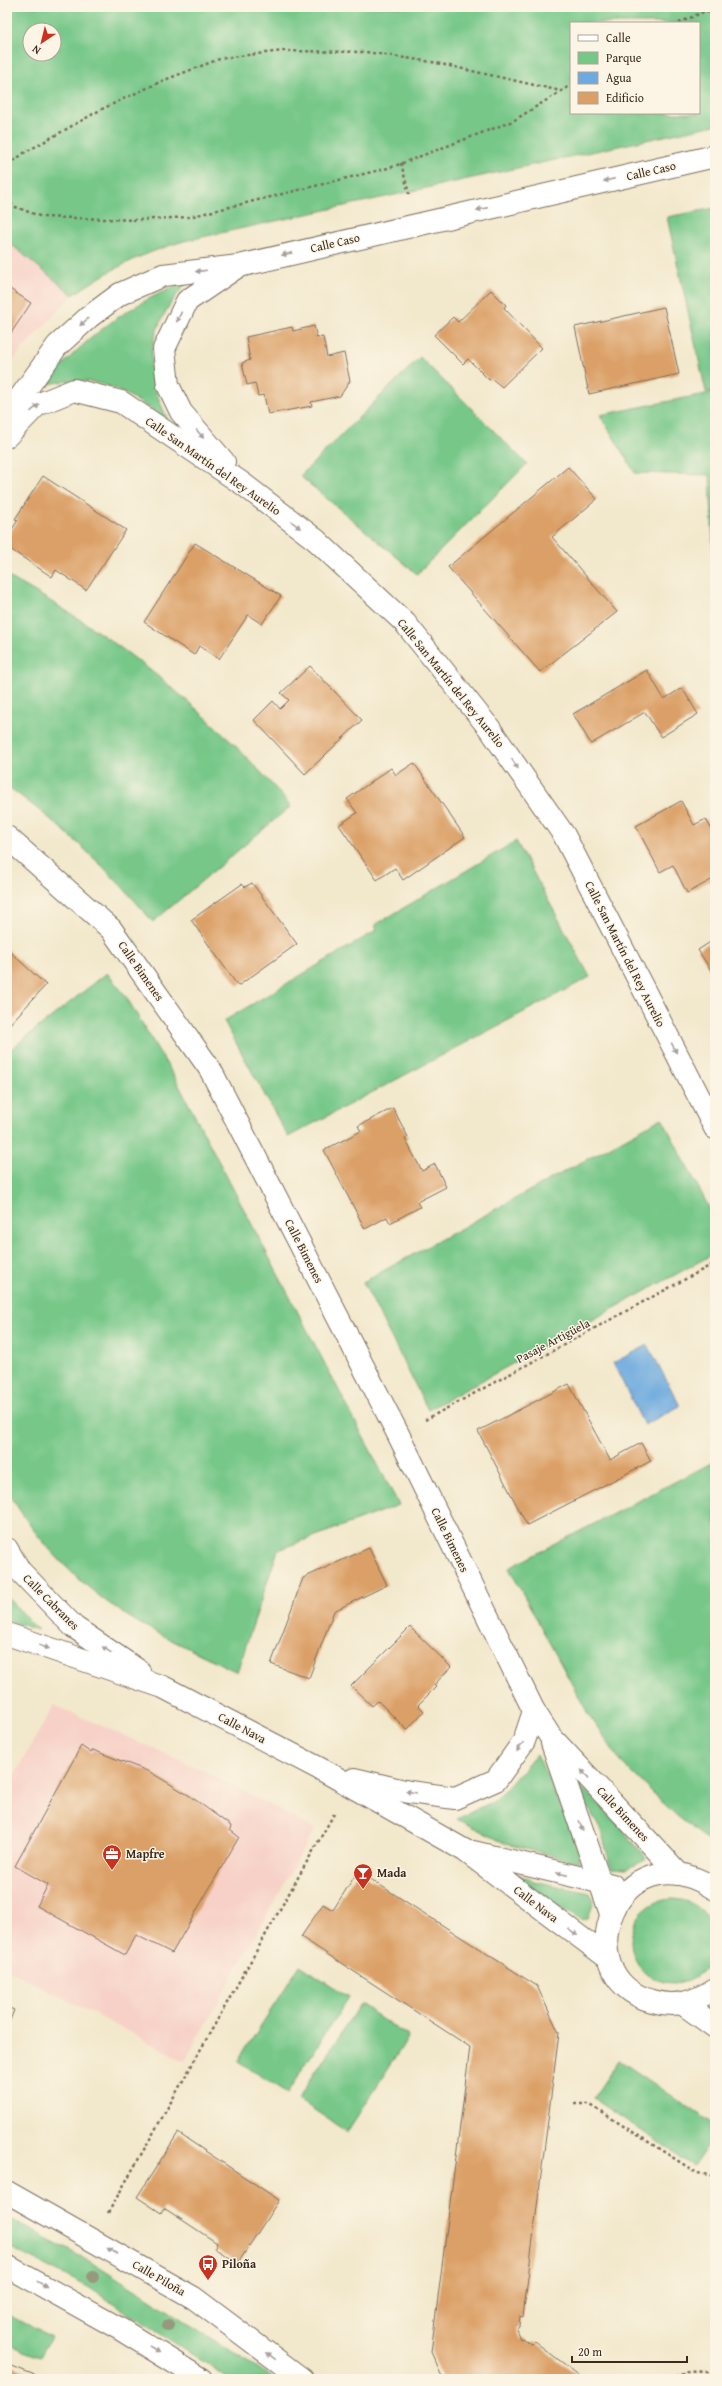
<svg xmlns="http://www.w3.org/2000/svg" width="722" height="2386" viewBox="0 0 722 2386" font-family="'Gentium Book Plus',serif">
<rect width="100%" height="100%" fill="#fcf5e5"/>
<filter id="ink" filterUnits="userSpaceOnUse"><feTurbulence type="fractalNoise" baseFrequency=".025" numOctaves="2"/><feDisplacementMap in="SourceGraphic" scale="8" xChannelSelector="R" yChannelSelector="G"/><feConvolveMatrix kernelMatrix="1 2 1 2 8 2 1 2 1" color-interpolation-filters="sRGB"/></filter>
<filter id="wash" filterUnits="userSpaceOnUse"><feTurbulence type="fractalNoise" baseFrequency=".012" numOctaves="4" result="noise"/><feDisplacementMap in="SourceGraphic" scale="16" xChannelSelector="R" yChannelSelector="G"/><feGaussianBlur stdDeviation="0.9" result="paint"/><feColorMatrix in="noise" values="0 0 0 0 0 0 0 0 0 0 0 0 0 0 0 0 0 1.4 0 .05"/><feComposite in="paint" operator="in"/></filter>
<g filter="url(#wash)">
<rect width="100%" height="100%" fill="#f2e8cc"/>
<g fill="#f7d1c7">
<path d="M7,241l66,54 -51,54 -15,19z"/>
<path d="M54,1705l151,66 110,58 -130,232 -178,-92v-181z"/>
</g>
<g fill="#76c788" stroke="#587853" fill-rule="evenodd">
<path d="M7,7h708v118l-531,116c-41,12 -76,29 -111,54l-66,-54zM571,23h128v90h-128zM30,30h24v24h-24z"/>
<path d="M715,208v183l-9,1 -39,-175z"/>
<path d="M188,281c-40,47 -48,83 -20,139 -46,-29 -68,-48 -124,-35 43,-49 83,-80 144,-104z"/>
<path d="M420,357l107,107 -110,110 -117,-98z"/>
<path d="M715,392v200l-5,-117 -75,-2 -35,-58z"/>
<path d="M7,576c111,61 202,134 284,230l-138,116c-43,-52 -91,-97 -146,-136z"/>
<path d="M516,841l74,136 -302,160 -64,-116 153,-91 -2,-5z"/>
<path d="M107,973l18,22 50,83 224,427 -121,45 -41,122c-32,-16 -66,-31 -98,-49 -53,-31 -103,-80 -132,-134v-437z"/>
<path d="M662,1118l53,101v34l-287,157 -65,-128z"/>
<path d="M715,1461v374l-5,7 -33,-26 -56,-54 -34,-50 -78,-144z"/>
<path d="M7,1596l31,34 -31,-10z"/>
<path d="M537,1754l39,87 3,21 -73,-18 -49,-25 39,-19z"/>
<path d="M574,1780l37,36 36,43 -20,10 -16,-1 -9,-35z"/>
<path d="M512,1873l22,8 56,12 4,9 -6,16 -7,2 -66,-38z"/>
<circle cx="673" cy="1941" r="42"/>
<path d="M300,1965l49,32 -62,96 -49,-32z"/>
<path d="M360,2004l49,32 -62,96 -49,-33z"/>
<path d="M619,2060l96,65v10l-21,31 -101,-68z"/>
<path d="M7,2217l93,50 175,112h-45l-142,-92 -81,-41z"/>
<path d="M7,2313l44,24 -11,20 -33,-12z"/>
</g>
<path fill="#6eaadf" stroke="#546a7e" d="M648,1345l32,61 -36,19 -31,-62z"/>
<g id="blocks">
<g fill="#dba068">
<path d="M7,287l24,16 -24,36z"/>
<path d="M491,290l15,15 -2,3 38,40 -40,39 -11,-9 -2,2 -21,-21 -5,5 -29,-29 19,-18 5,5z"/>
<path d="M664,307l15,67 -90,20 -14,-67z"/>
<path d="M314,326l3,12 6,-1 4,20 17,-4 6,28 -10,15 -29,6 1,4 -44,8 -4,-19 -6,1 -3,-13 -8,2 -5,-22 8,-3 -4,-23 46,-10 1,4z"/>
<path d="M568,467l29,32 -45,38 65,75 -77,60 -92,-105z"/>
<path d="M43,476l83,54 -40,60 -30,-20 -4,7 -45,-30v-10l11,-17 -3,-1z"/>
<path d="M195,543l86,53 -19,28 -14,-9 -29,44 -20,-13 -5,9 -50,-33z"/>
<path d="M310,666l52,54 -57,54 -51,-54 19,-19 7,8 9,-9 -8,-7z"/>
<path d="M647,670l17,29 18,-11 16,26 -37,23 -16,-25 -54,32 -18,-30z"/>
<path d="M414,763l51,74 -62,43 -8,-12 -18,12 -38,-55 18,-12 -10,-14 44,-31 5,7z"/>
<path d="M681,801l13,24 12,-6 9,17v42l-28,15 -14,-28 -13,7 -24,-46z"/>
<path d="M252,883l45,61 -59,42 -47,-66 51,-36 3,3z"/>
<path d="M715,939v38l-17,-27z"/>
<path d="M7,949l39,36 -39,42z"/>
<path d="M393,1108l15,29 -3,2 17,32 13,-7 11,23 -29,15 3,5 -30,16 -3,-6 -22,12 -41,-79 37,-19 -3,-5z"/>
<path d="M569,1384l41,76 31,-17 10,18 -124,64 -49,-94z"/>
<path d="M369,1548l18,37 -53,26 -25,67 -38,-14 32,-86z"/>
<path d="M410,1627l41,40 -17,18 2,2 -18,18 6,6 -17,19 -29,-29 -6,5 -21,-20z"/>
<path d="M81,1746l10,7 2,-3 57,22 40,24 41,30 -1,4 9,7 -67,116 -36,-18 -11,20 -88,-49 11,-21 -33,-19z"/>
<path d="M358,1871l179,115 22,47 -36,284 -3,-1 -1,10 -3,3 4,10 3,-1 8,6 3,-3 50,38h-141l-12,-27 39,-305 -169,-110 22,-33 10,6z"/>
<path d="M7,2007l7,3 -7,18z"/>
<path d="M178,2133l101,67 -41,63 -24,-15 3,-5 -53,-35 -3,5 -24,-16z"/>
<path d="M7,2364l38,15h-38z"/>
</g>
</g>
</g>
<g filter="url(#ink)">
<use href="#blocks" fill-opacity="0" stroke="#7b6c5b" stroke-width="1"/>
<g fill="none" stroke-linecap="round" stroke-linejoin="round">
<g stroke="#7b6c5b" stroke-width="24">
<g id="minor">
<path d="M7,416l50,-70 32,-29 31,-23 43,-19 76,-9 476,-110"/>
<path d="M7,436l30,-31 37,-15 47,12 122,82 73,56 89,83 85,106 74,106 151,293"/>
<path d="M224,462l-43,-50 -13,-27 -4,-36 23,-48 50,-34"/>
<path d="M7,837l104,92 99,140 188,365 136,277 16,25 129,138"/>
<path d="M7,1549l13,22 54,56 65,44"/>
<path d="M7,1634l156,53 165,86 136,77 144,108"/>
<path d="M552,1743l59,171"/>
<path d="M354,1779l55,13 46,6 41,-18 28,-39 10,-30"/>
<path d="M473,1852l139,33"/>
<path d="M715,1889c-98,-64 -153,87 -63,112 24,7 43,1 63,-12"/>
<path d="M683,2004l32,23"/>
<path d="M7,2192l187,106 108,81"/>
<path d="M7,2266l113,63 81,50"/>
</g>
</g>
<g stroke="#7b6c5b" stroke-width="2.5" stroke-dasharray="3 3" stroke-linecap="butt">
<path d="M679,23l24,-11 12,-2"/>
<path d="M401,163l8,31"/>
<path d="M7,171l4,-8 13,-10 78,-44 60,-28 60,-23 61,-7 83,1 66,10 129,29"/>
<path d="M7,198l6,8 29,11 96,3 51,-3 203,-50 121,-46 58,-36"/>
<path d="M425,1420l290,-157"/>
<path d="M574,2104h15l108,69 18,3"/>
<path d="M108,2213l226,-399"/>
<path d="M670,2379c11,-9 31,-8 45,-6"/>
</g>
<use href="#minor" stroke="#fff" stroke-width="22"/>
</g>
<g fill="#97997e">
<circle cx="93" cy="2277" r="6"/>
<circle cx="168" cy="2325" r="6"/>
</g>
<defs><path id="oneway-solid" d="M-6-.8H1V-3.2L6.5 0L1 3.2V.8H-6Z"/></defs>
<g fill="#a79f9a">
<use href="#oneway-solid" transform="translate(609 180) rotate(167)"/>
<use href="#oneway-solid" transform="translate(482 209) rotate(167)"/>
<use href="#oneway-solid" transform="translate(287 254) rotate(167)"/>
<use href="#oneway-solid" transform="translate(201 271) rotate(173)"/>
<use href="#oneway-solid" transform="translate(179 317) rotate(116)"/>
<use href="#oneway-solid" transform="translate(84 322) rotate(138)"/>
<use href="#oneway-solid" transform="translate(35 408) rotate(-40)"/>
<use href="#oneway-solid" transform="translate(200 434) rotate(49)"/>
<use href="#oneway-solid" transform="translate(296 525) rotate(37)"/>
<use href="#oneway-solid" transform="translate(515 764) rotate(56)"/>
<use href="#oneway-solid" transform="translate(674 1048) rotate(63)"/>
<use href="#oneway-solid" transform="translate(44 1647) rotate(19)"/>
<use href="#oneway-solid" transform="translate(107 1650) rotate(-146)"/>
<use href="#oneway-solid" transform="translate(520 1747) rotate(126)"/>
<use href="#oneway-solid" transform="translate(585 1774) rotate(-133)"/>
<use href="#oneway-solid" transform="translate(411 1792) rotate(-170)"/>
<use href="#oneway-solid" transform="translate(581 1826) rotate(71)"/>
<use href="#oneway-solid" transform="translate(562 1874) rotate(-167)"/>
<use href="#oneway-solid" transform="translate(573 1932) rotate(37)"/>
<use href="#oneway-solid" transform="translate(112 2251) rotate(-150)"/>
<use href="#oneway-solid" transform="translate(42 2284) rotate(29)"/>
<use href="#oneway-solid" transform="translate(154 2349) rotate(31)"/>
<use href="#oneway-solid" transform="translate(271 2356) rotate(-143)"/>
</g>
</g>
<defs>
<g id="office-pin" transform="scale(1)"><path d="M0 17L-7.5 6A9.5 9.5 0 1 1 7.5 6Z" fill="#c8321e" stroke="#fcf5e5"/><path d="M-6-3h4V-5.5h4V-3h4V5H-6ZM-1-4.5V-3h2v-1.5ZM-6 0V1H6V0Z" fill="#fff"/></g>
<g id="bar-pin" transform="scale(1)"><path d="M0 17L-7.5 6A9.5 9.5 0 1 1 7.5 6Z" fill="#c8321e" stroke="#fcf5e5"/><path d="M-6-5H6L.8 .8V4.5H3.5V6h-7V4.5H-.8V.8Z" fill="#fff"/></g>
<g id="bus-pin" transform="scale(1)"><path d="M0 17L-7.5 6A9.5 9.5 0 1 1 7.5 6Z" fill="#c8321e" stroke="#fcf5e5"/><path d="M-5-6H5V4H4V6H2V4H-2V6H-4V4H-5ZM-3.5-4V0h7V-4ZM-3.5 1.2v1.5H-2V1.2ZM2 1.2v1.5H3.5V1.2Z" fill="#fff"/></g>
</defs>
<g fill-rule="evenodd">
<use href="#office-pin" x="112" y="1854"/>
<use href="#bar-pin" x="363" y="1873"/>
<use href="#bus-pin" x="208" y="2264"/>
</g>
<g text-anchor="middle" stroke-width="3" stroke-linejoin="round" paint-order="stroke">
<g font-size="12" fill="#3b2a1e" stroke="#fcf5e5">
<text transform="translate(651 171) rotate(-13)" y="4">Calle Caso</text>
<text transform="translate(335 243) rotate(-13)" y="4">Calle Caso</text>
<text transform="translate(213 466) rotate(35)" y="4">Calle San Martín del Rey Aurelio</text>
<text transform="translate(451 683) rotate(51)" y="4">Calle San Martín del Rey Aurelio</text>
<text transform="translate(625 954) rotate(63)" y="4">Calle San Martín del Rey Aurelio</text>
<text transform="translate(141 971) rotate(55)" y="4">Calle Bimenes</text>
<text transform="translate(304 1251) rotate(63)" y="4">Calle Bimenes</text>
<text transform="translate(553 1341) rotate(-28)" y="4">Pasaje Artigüela</text>
<text transform="translate(450 1540) rotate(64)" y="4">Calle Bimenes</text>
<text transform="translate(51 1602) rotate(45)" y="4">Calle Cabranes</text>
<text transform="translate(242 1728) rotate(28)" y="4">Calle Nava</text>
<text transform="translate(623 1814) rotate(47)" y="4">Calle Bimenes</text>
<text transform="translate(536 1904) rotate(37)" y="4">Calle Nava</text>
<text transform="translate(159 2278) rotate(30)" y="4">Calle Piloña</text>
</g>
<g font-size="12" font-weight="bold" fill="#3b2a1e" stroke="#fcf5e5" text-anchor="start">
<text x="126" y="1858">Mapfre</text>
<text x="377" y="1877">Mada</text>
<text x="222" y="2268">Piloña</text>
</g>
</g>
<rect width="722" height="2386" fill="none" stroke="#fcf5e5" stroke-width="24"/>
<rect x="570" y="22" width="130" height="92" fill="#fcf5e5" stroke="#afa495"/>
<rect x="578" y="35" width="20" height="6" fill="#ffffff" stroke="#afa495"/>
<text x="606" y="42" font-size="12" fill="#3b2a1e">Calle</text>
<rect x="578" y="52" width="20" height="12" fill="#76c788" stroke="#afa495"/>
<text x="606" y="62" font-size="12" fill="#3b2a1e">Parque</text>
<rect x="578" y="72" width="20" height="12" fill="#6eaadf" stroke="#afa495"/>
<text x="606" y="82" font-size="12" fill="#3b2a1e">Agua</text>
<rect x="578" y="92" width="20" height="12" fill="#dba068" stroke="#afa495"/>
<text x="606" y="102" font-size="12" fill="#3b2a1e">Edificio</text>
<g transform="translate(42 42) rotate(215)"><circle r="19" fill="#fcf5e5" stroke="#afa495"/>
<path d="M0-3L7 15L0 10L-7 15Z" fill="#c8321e"/>
<text y="-6" font-size="11" font-weight="bold" text-anchor="middle" fill="#3b2a1e">N</text>
</g>
<path d="M572 2356v6h115v-6" fill="none" stroke="#3b2a1e" stroke-width="2"/>
<text x="578" y="2356" font-size="12" fill="#3b2a1e" stroke="#fcf5e5" stroke-width="3" paint-order="stroke">20 m</text>
</svg>
